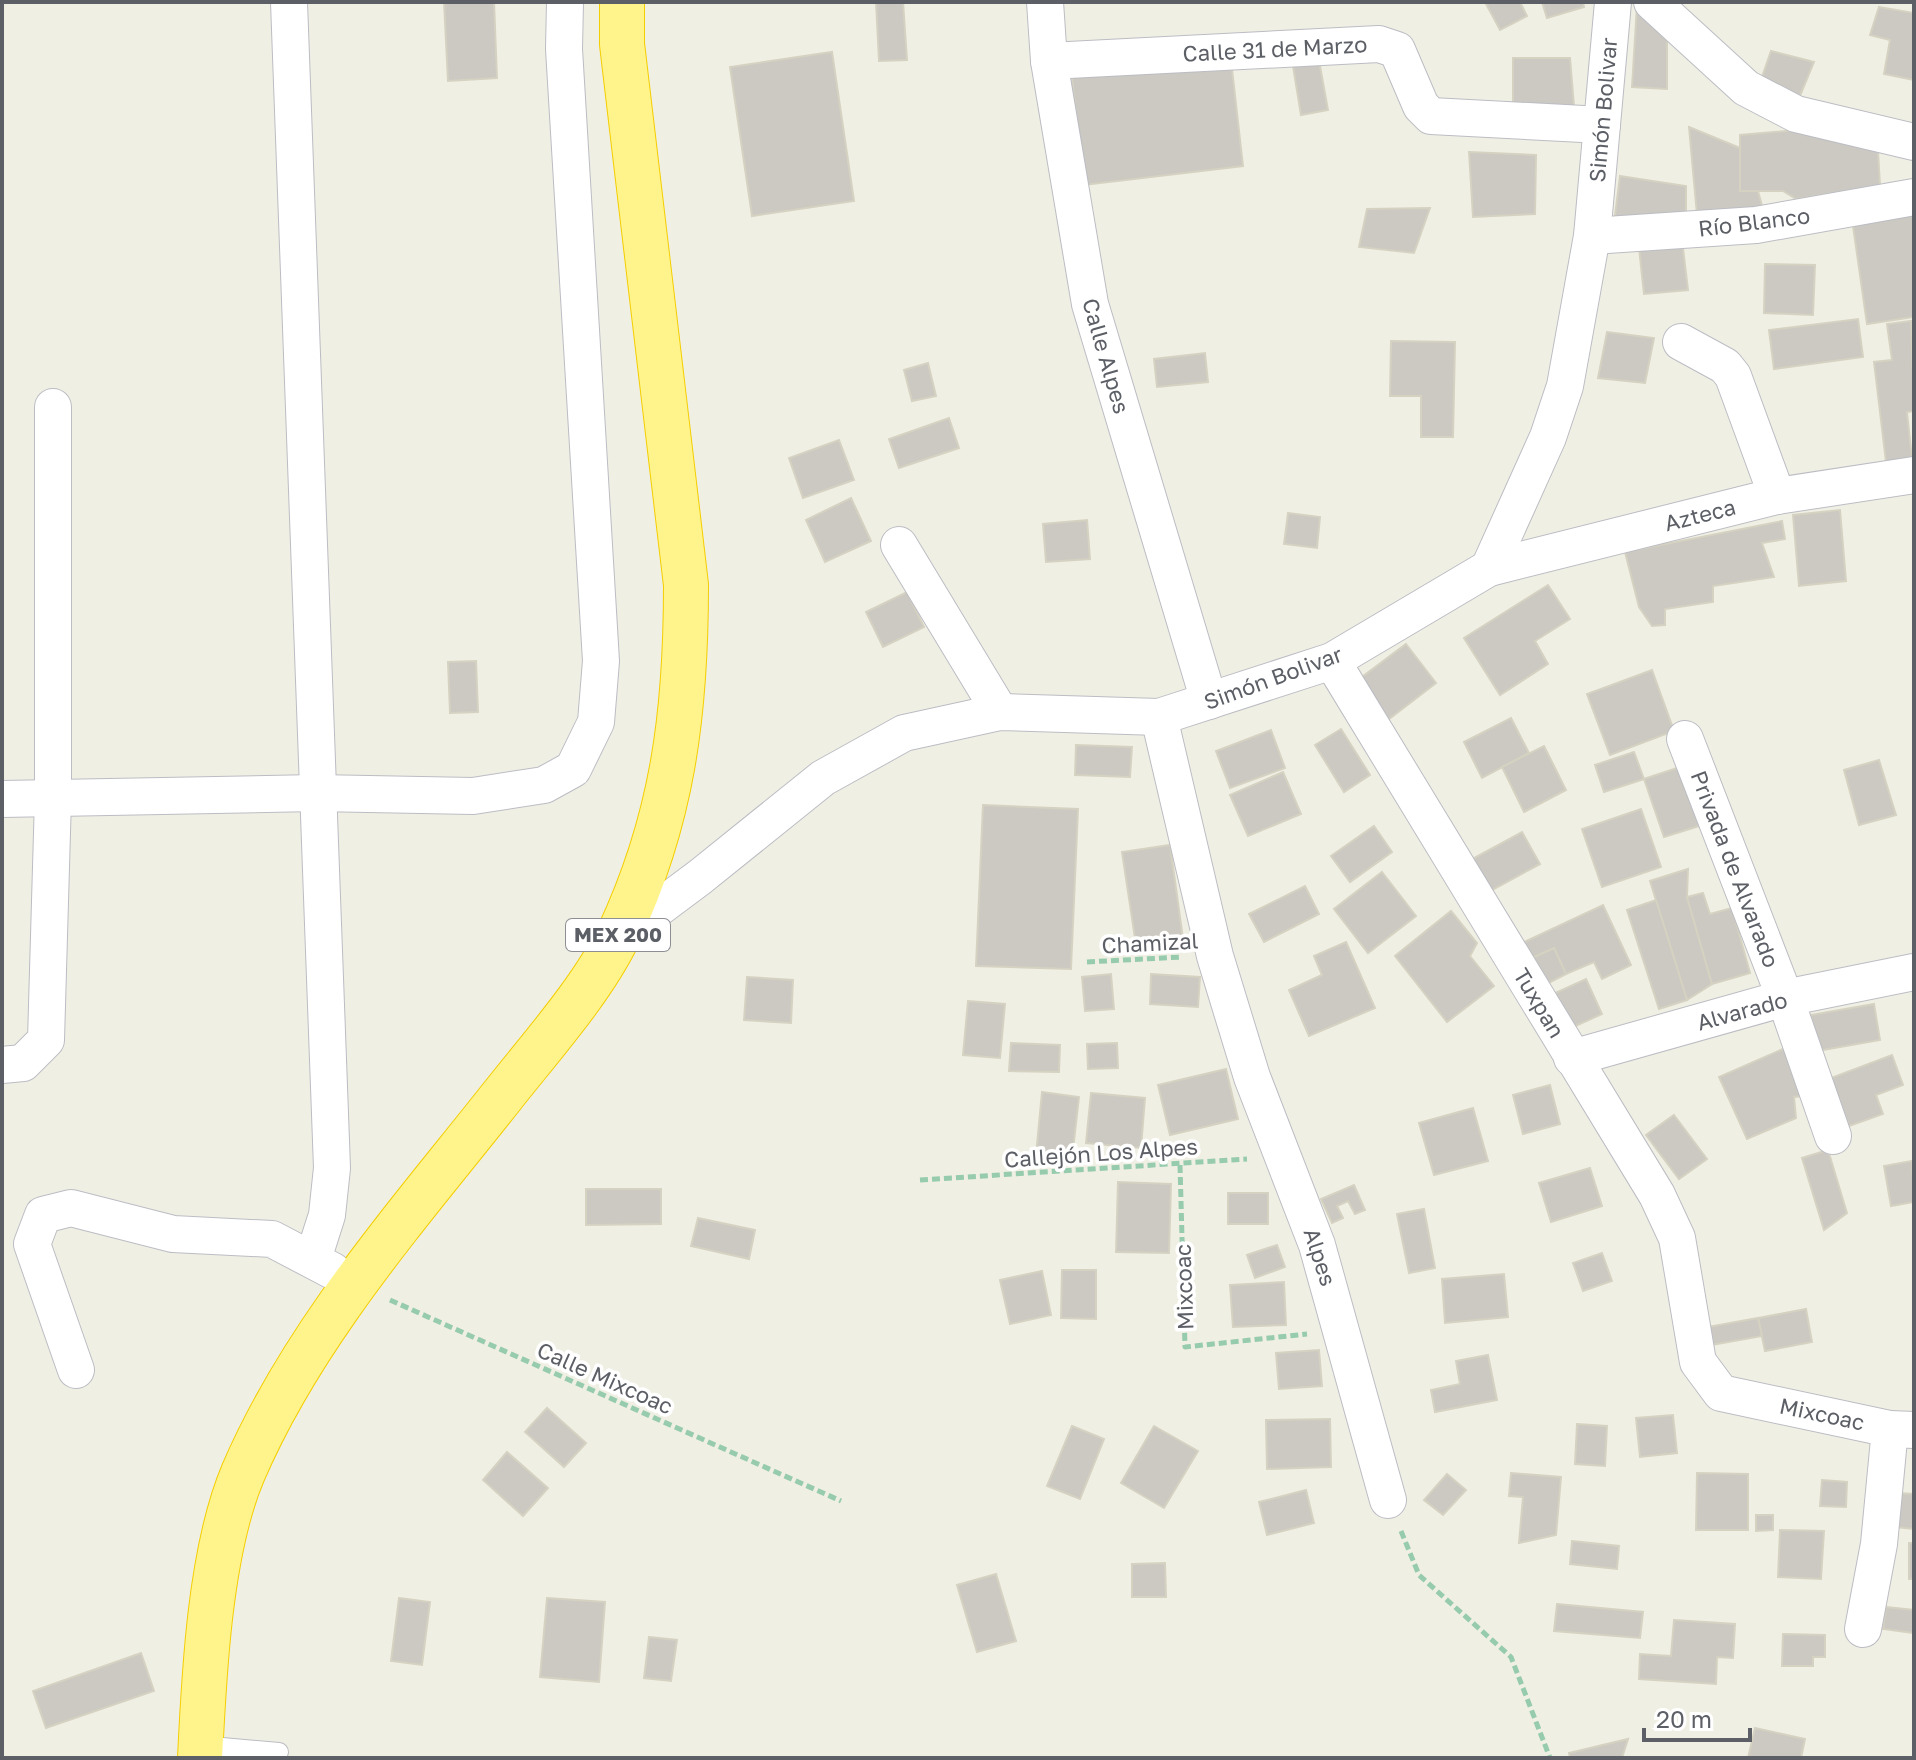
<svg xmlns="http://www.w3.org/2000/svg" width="1916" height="1760" viewBox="0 0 1916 1760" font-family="'Golos Text',sans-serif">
<rect width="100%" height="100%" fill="#f0efe4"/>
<g fill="#cbc9c1" stroke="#d5d2c2" stroke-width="2">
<path d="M444,2h50l3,76 -49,3z"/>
<path d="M876,2h27l4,58 -28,1z"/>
<path d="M1485,2h35l7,14 -27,14z"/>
<path d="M1542,2h41l1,5 -37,11z"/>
<path d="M1637,5l30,29v55l-35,-2z"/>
<path d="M1879,7l35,6v67l-30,-6 6,-34 -20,-5z"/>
<path d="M1771,51l43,11 -19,46 -20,-10 3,-14 -16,-7z"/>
<path d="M832,52l22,149 -102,15 -22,-149z"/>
<path d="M1318,55l10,55 -27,5 -9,-55z"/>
<path d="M1513,58h57l4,48 -61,2z"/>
<path d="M1231,60l12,106 -159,19 -12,-107z"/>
<path d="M1689,127l51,21v43h18l8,29 -68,6z"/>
<path d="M1822,128l56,24 2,33 -84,14 -13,-8h-43v-56z"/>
<path d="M1469,152l67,3 -1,59 -62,3z"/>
<path d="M1620,176l66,10v36l-72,1z"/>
<path d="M1914,203v114l-47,7 -16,-112z"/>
<path d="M1430,208l-16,45 -55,-6 8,-38z"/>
<path d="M1639,248h44l5,42 -44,4z"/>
<path d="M1765,264l50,1 -2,50 -49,-2z"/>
<path d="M1858,319l5,38 -89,12 -5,-39z"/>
<path d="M1911,321l3,90 -7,1 5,47 -26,3 -12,-100 18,-2 -5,-36z"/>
<path d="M1607,332l47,6 -9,45 -47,-5z"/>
<path d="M1391,341l64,1 -2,95h-32v-41h-31z"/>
<path d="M1205,353l3,29 -51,5 -3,-28z"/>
<path d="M928,363l8,33 -24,5 -8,-31z"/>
<path d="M949,418l10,30 -60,20 -10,-29z"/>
<path d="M839,440l15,40 -51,18 -14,-40z"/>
<path d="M851,498l20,43 -46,21 -19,-42z"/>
<path d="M1840,510l6,71 -47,5 -6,-71z"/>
<path d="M1288,513l32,4 -3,31 -33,-4z"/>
<path d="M1087,520l3,39 -44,3 -3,-38z"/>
<path d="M1782,521l3,18 -23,4 12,34 -61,9v16l-48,7v16l-13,1 -13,-19 -14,-55z"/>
<path d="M1548,585l22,34 -35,22 13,23 -48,31 -36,-57z"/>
<path d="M907,592l17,35 -41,20 -17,-35z"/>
<path d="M1406,644l30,39 -47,36 -31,-39z"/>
<path d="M476,661l2,51 -28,1 -2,-51z"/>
<path d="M1652,670l22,61 -64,24 -23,-61z"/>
<path d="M1511,718l18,35 -47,25 -18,-36z"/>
<path d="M1341,729l29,46 -26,17 -29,-47z"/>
<path d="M1271,730l14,38 -55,20 -14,-37z"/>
<path d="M1076,745l56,2 -2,30 -55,-2z"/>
<path d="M1544,746l22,44 -42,22 -22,-45z"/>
<path d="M1634,752l10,27 -40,13 -9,-27z"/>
<path d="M1879,760l17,55 -37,10 -15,-55z"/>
<path d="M1680,767l19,59 -35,11 -20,-58z"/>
<path d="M1283,772l18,42 -53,22 -18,-41z"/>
<path d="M983,805l95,4 -7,160 -95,-3z"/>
<path d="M1641,809l20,58 -59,20 -20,-58z"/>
<path d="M1374,826l18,26 -42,30 -19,-26z"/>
<path d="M1522,832l18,32 -55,30 -18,-32z"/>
<path d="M1170,845l13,94 -47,6 -14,-93z"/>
<path d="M1688,869l-1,28 25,87 -25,16 -37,-119z"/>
<path d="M1382,872l34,44 -48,37 -34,-44z"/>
<path d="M1305,886l14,28 -55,28 -15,-28z"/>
<path d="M1703,893l7,21 22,-6 18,65 -38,11 -25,-87z"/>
<path d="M1656,900l31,100 -28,9 -32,-99z"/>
<path d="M1603,905l28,60 -29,14 -8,-17 -28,12 -12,-26 -24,11 -8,-16z"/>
<path d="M1451,911l26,32 -7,13 24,30 -47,36 -52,-66z"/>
<path d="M1346,942l29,66 -66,28 -20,-46 33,-15 -8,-19z"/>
<path d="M1554,948l12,26 -23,12 -13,-27z"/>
<path d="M1111,974l3,35 -29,2 -3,-34z"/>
<path d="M1151,974l49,3 -2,30 -48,-3z"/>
<path d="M747,977l46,3 -2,43 -47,-3z"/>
<path d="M1586,979l16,35 -33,15 -16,-35z"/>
<path d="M968,1001l37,3 -5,54 -37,-3z"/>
<path d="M1874,1004l6,36 -63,11 -6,-36z"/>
<path d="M1011,1043l49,2 -1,27 -50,-1z"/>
<path d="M1117,1043l1,25 -30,1 -1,-25z"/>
<path d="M1792,1045l22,50 -20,2 2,21 -49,21 -28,-62z"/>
<path d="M1892,1055l11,30 -27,10 7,19 -34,12 -18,-48z"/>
<path d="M1226,1069l12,50 -68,16 -12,-50z"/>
<path d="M1550,1085l10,39 -37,10 -10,-39z"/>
<path d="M1042,1092l37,5 -7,62 -36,-4z"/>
<path d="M1091,1093l54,5 -4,50 -55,-5z"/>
<path d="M1473,1108l15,53 -54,14 -15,-52z"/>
<path d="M1674,1115l33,44 -28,20 -33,-44z"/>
<path d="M1828,1150l19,63 -23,17 -22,-72z"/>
<path d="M1912,1161l2,41 -23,4 -7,-40z"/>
<path d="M1590,1168l12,38 -51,16 -12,-39z"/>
<path d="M1118,1182l53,2 -2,69 -53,-1z"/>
<path d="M1354,1185l11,25 -10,4 -7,-13 -11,5 6,12 -11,5 -11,-24z"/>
<path d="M586,1189h75v35l-75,1z"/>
<rect x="1228" y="1193" width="40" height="31"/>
<path d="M1424,1209l11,59 -26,5 -12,-59z"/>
<path d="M698,1218l57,12 -6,29 -58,-13z"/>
<path d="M1277,1245l8,22 -30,11 -8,-23z"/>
<path d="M1602,1253l10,28 -29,10 -10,-28z"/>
<path d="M1062,1270h34v49l-35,-1z"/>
<path d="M1042,1271l9,44 -41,9 -10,-44z"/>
<path d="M1504,1274l4,43 -63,6 -3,-44z"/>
<path d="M1284,1282l2,43 -53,2 -3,-42z"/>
<path d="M1806,1309l6,33 -47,9 -7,-33z"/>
<path d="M1758,1318l4,18 -51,9 -3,-18z"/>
<path d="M1319,1350l3,36 -43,3 -3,-36z"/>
<path d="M1488,1355l9,45 -62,12 -4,-22 29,-6 -4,-23z"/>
<path d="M547,1408l39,35 -22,24 -39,-35z"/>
<path d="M1673,1415l4,38 -37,4 -4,-39z"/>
<path d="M1330,1419l1,48 -64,2 -1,-49z"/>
<path d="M1577,1424l30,2 -2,40 -30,-2z"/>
<path d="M1072,1426l32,13 -24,60 -33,-13z"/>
<path d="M1154,1426l44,25 -34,57 -43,-25z"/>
<path d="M507,1452l41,36 -25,28 -40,-36z"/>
<path d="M1511,1473l50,4 -5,58 -37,8 4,-46 -14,-1z"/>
<path d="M1697,1473l51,1v56h-52z"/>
<path d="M1447,1474l19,16 -23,25 -19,-15z"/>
<path d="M1822,1480l25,2 -1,25 -26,-1z"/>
<path d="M1306,1490l8,33 -47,12 -8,-33z"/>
<path d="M1896,1493l18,1v35l-19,-2z"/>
<path d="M1756,1515h17v15l-17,1z"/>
<path d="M1780,1530l44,1 -3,48 -43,-2z"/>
<path d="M1572,1541l47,5 -2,23 -47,-5z"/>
<rect x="1909" y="1543" width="5" height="36"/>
<path d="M1165,1563l1,34h-34v-33z"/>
<path d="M996,1574l20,67 -39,11 -20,-67z"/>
<path d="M399,1598l31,4 -8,63 -31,-4z"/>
<path d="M547,1598l58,4 -6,80 -59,-5z"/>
<path d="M1557,1604l86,8 -3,26 -86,-7z"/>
<path d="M1886,1607l28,3v23l-31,-4z"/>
<path d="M1674,1620l61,4 -2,34 -16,-1 -1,27 -77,-5 1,-25 31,2z"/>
<path d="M1783,1634l42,1v22h-12v9h-31z"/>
<path d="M649,1637l28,3 -6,41 -27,-3z"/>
<path d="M141,1653l13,38 -108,37 -13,-37z"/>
<path d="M1755,1728l50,11 -4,19h-53z"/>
<path d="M1628,1739l-6,19h-52l-1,-5z"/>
</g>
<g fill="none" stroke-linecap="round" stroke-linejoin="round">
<g stroke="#bcbdc4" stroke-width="20">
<path id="lane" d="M200,1745l79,7"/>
</g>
<g stroke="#bcbdc4" stroke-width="38">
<g id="street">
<path d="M289,2l43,1166 -5,47 -14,44"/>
<path d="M1045,2l4,59 41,243 119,397"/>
<path d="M1652,2l94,86 50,26 118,28"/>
<path d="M1049,61l330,-17 18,6 24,56 10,10 171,9"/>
<path d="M1592,236l164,-11 158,-28"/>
<path d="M1681,342l44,24 8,10 44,120"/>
<path d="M899,545l101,167"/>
<path d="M1489,568l288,-72 137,-21"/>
<path d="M1332,661l325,534 20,43 21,124 23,31 169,36 24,1"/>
<path d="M1159,717l56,239 37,121 65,168 71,255"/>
<path d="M1685,739l100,259 48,138"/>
<path d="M2,799l314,-6 157,3 71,-11 29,-16 23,-47 5,-61 -37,-612 1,-47"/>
<path d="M617,939l83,-62 123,-99 81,-45 96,-21 159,5 173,-56 157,-93 59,-131 17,-51 27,-150 21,-234"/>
<path d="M1572,1058l213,-60 129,-26"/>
<path d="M2,1065l21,-2 23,-23 7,-242v-391"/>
<path d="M76,1370l-44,-126 11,-29 28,-7 102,26 99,5 61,32"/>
<path d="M1863,1629l16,-85 11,-115"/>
</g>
</g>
<g stroke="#f4ce00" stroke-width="46">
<path id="highway" d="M200,1758c4,-85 10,-207 43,-285 60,-140 166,-259 260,-378 37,-47 89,-105 115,-159 55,-117 68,-223 68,-351l-64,-541v-42"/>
</g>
<g stroke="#96cbad" stroke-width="5" stroke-dasharray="8 4" stroke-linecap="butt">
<path d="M1087,962l95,-5"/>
<path d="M1180,1165l5,182 122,-13"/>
<path d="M920,1180l327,-21"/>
<path d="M390,1300l451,201"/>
<path d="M1401,1531l18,44 92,82 39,101"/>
</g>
<use href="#lane" stroke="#fff" stroke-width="18"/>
<use href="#street" stroke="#fff" stroke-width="36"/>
<use href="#highway" stroke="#fff48c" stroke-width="44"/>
</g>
<g text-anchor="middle" stroke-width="7" stroke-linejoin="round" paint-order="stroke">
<rect fill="#fff" stroke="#8d8f94" stroke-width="2" x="566" y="919" width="104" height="32" rx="6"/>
<g font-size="20" font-weight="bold" fill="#5c5f66">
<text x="618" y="942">MEX 200</text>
</g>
<g font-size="22" fill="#5c5f66" stroke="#fff">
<text transform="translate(1275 49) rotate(-3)" y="8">Calle 31 de Marzo</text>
<text transform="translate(1603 110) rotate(-85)" y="8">Simón Bolivar</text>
<text transform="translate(1754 222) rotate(-7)" y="8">Río Blanco</text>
<text transform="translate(1106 356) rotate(74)" y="8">Calle Alpes</text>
<text transform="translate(1700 515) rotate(-14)" y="8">Azteca</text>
<text transform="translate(1273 678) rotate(-20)" y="8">Simón Bolivar</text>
<text transform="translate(1735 869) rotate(69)" y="8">Privada de Alvarado</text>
<text transform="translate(1150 943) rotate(-3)" y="8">Chamizal</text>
<text transform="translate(1539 1003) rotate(59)" y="8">Tuxpan</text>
<text transform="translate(1742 1011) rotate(-15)" y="8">Alvarado</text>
<text transform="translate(1101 1153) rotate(-4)" y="8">Callejón Los Alpes</text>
<text transform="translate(1320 1257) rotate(72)" y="8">Alpes</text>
<text transform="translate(1184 1287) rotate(-92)" y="8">Mixcoac</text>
<text transform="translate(605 1378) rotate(24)" y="8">Calle Mixcoac</text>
<text transform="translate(1822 1414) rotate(12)" y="8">Mixcoac</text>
</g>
</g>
<rect width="1916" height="1760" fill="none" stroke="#5c5f66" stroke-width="8"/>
<path d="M1644 1728v12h106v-12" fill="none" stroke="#5c5f66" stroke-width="4"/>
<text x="1656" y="1728" font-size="24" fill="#5c5f66" stroke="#ffffff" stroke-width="6" paint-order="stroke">20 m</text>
</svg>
